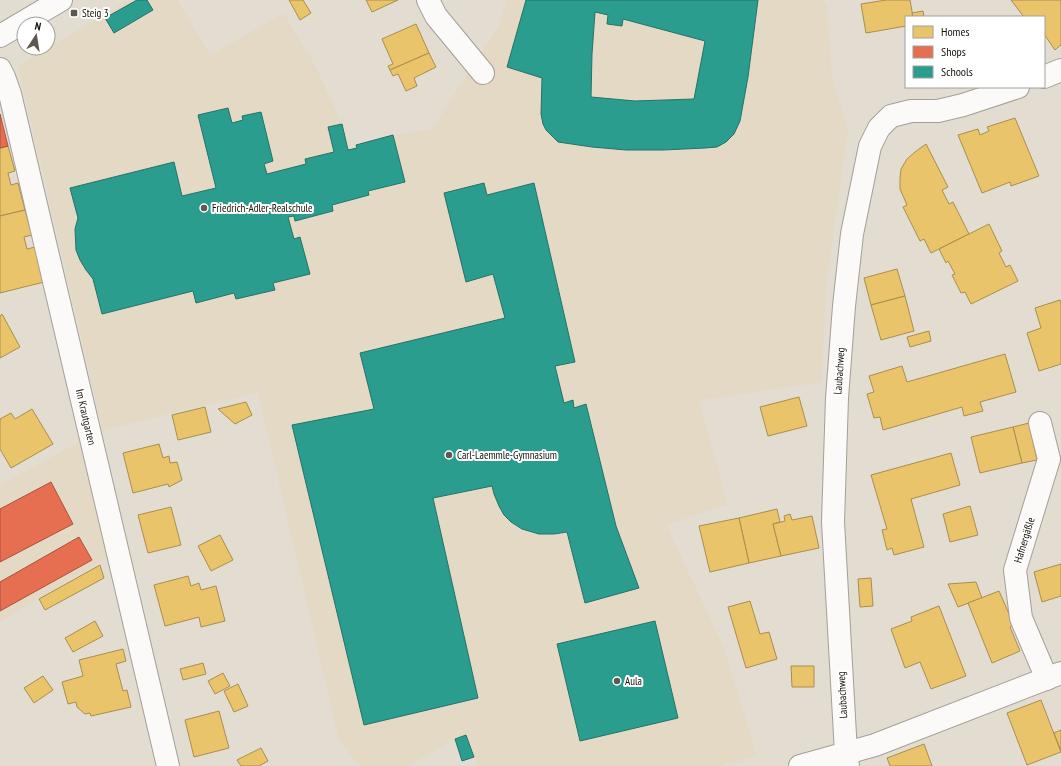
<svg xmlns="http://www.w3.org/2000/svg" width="1061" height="766" viewBox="0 0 1061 766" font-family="'PT Sans Narrow',sans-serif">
<rect width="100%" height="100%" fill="#e2dcd1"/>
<g fill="#e3d9c5">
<path d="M129,0h48l33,55 74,-41 30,50 28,60 7,26 8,-2 -1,-3 37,-10 39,-6 67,-103 8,-26h316l4,7 5,73 16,49 -21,149 -6,104 -122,18 28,104 -61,21 57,121 34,110 -36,10h-244l-11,-31 -11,4 -47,27h-48l-21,-26 -81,-348 -155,38 -85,-364z"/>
<path d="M80,442l28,115 -108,65v-137z"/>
</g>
<g fill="#e9c46a" stroke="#a98e4d">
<path d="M289,0h14l8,13 -11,7z"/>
<path d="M366,0h32l-26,12z"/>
<path d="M886,0h24l3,17h-7v9l-40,7 -5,-29z"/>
<path d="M1011,0h50v45l-6,5 -11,-16v-17h-20z"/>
<path d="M923,11l1,6h-11l-1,-4z"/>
<path d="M416,24l13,29 -39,17 -2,-4 5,-2 -11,-25z"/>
<path d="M429,53l7,14 -22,11 3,8 -11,5 -8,-17 -5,2 -3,-6z"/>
<path d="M1015,118l24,58 -28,10 -1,-4 -28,11 -24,-58 20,-6 2,6 9,-4 -2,-4z"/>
<path d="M926,144l22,43 -6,3 7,14 4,-2 16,32 -38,19 -7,-14 -4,2 -17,-34 4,-2 -7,-16v-10l1,-10 6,-10 8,-7z"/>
<path d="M8,146l7,25 -7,2 3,12 7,-2 7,27 -25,6v-68z"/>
<path d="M25,210l7,25 -8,2 3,12 8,-2 9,35 -44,11v-77z"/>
<path d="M989,224l13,27 -3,2 7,14 4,-2 8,16 -47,23 -6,-12 -4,1 -9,-18 3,-1 -7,-13 -2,2 -7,-14z"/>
<path d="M897,269l8,27 -34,9 -7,-27z"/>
<path d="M905,296l9,35 -33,9 -10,-35z"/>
<path d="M1060,300l1,4v60l-22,7 -12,-38 14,-5 -6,-20z"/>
<path d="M2,314l18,33 -20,11v-42z"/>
<path d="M929,331l2,10 -21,6 -3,-10z"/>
<path d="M1005,354l11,38 -36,10 3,9 -19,5 -2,-9 -79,23 -3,-13 -6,1 -7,-24 7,-2 -5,-16 33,-10 5,16z"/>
<path d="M799,397l8,29 -39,10 -8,-29z"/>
<path d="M246,402l6,13 -17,9 -17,-15z"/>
<path d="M205,407l6,25 -33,8 -6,-25z"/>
<path d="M32,409l21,35 -42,24 -11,-19v-30l11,-6 4,6z"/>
<path d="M1029,423l8,37 -15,3 -9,-36z"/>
<path d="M1013,427l9,36 -42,10 -9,-36z"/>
<path d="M159,444l4,14 6,-2 1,7 7,-1 5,18 -13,7 -1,-3 -35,9 -10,-40z"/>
<path d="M951,453l9,32 -49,14 13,48 -30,8 -2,-7 -5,2 -5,-20 5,-1 -16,-54z"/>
<path d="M970,506l8,29 -28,7 -7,-28z"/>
<path d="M171,507l10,38 -33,8 -10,-38z"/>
<path d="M777,509l3,13 -7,2 8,32 -32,7 -10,-45z"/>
<path d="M790,514l2,6 20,-4 7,32 -38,8 -8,-32 12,-3 -1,-5z"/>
<path d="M739,518l10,45 -39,9 -11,-46z"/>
<path d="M220,535l13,25 -22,11 -13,-25z"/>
<path d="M1061,564v32l-19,6 -8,-30z"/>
<path d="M100,565l4,13 -59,32 -6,-11z"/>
<path d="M188,576l3,10 8,-3 2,7 15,-4 9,35 -24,6 -2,-10 -34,9 -11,-41z"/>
<path d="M871,578l2,28 -13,1 -2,-28z"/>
<path d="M976,582l6,16 -24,9 -10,-23z"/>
<path d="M999,591l15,34 -4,2 10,24 -28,12 -24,-60z"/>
<path d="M750,601l10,33 9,-2 8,27 -31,9 -18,-61z"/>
<path d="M939,606l27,70 -35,13 -11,-27 -15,6 -14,-39 21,-8 -1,-4z"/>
<path d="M95,621l8,15 -30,16 -8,-14z"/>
<path d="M123,649l3,12 -10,3 7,27 4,-1 4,17 -40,9 -1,-3 -5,1 -8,-7 -1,-5 -8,2 -6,-22 21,-6 -4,-16z"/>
<path d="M203,663l3,11 -23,6 -3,-11z"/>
<path d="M791,666h23v21h-22z"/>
<path d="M223,673l7,13 -15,8 -7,-13z"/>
<path d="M43,676l10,14 -19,13 -10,-15z"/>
<path d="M238,684l10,22 -14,6 -10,-21z"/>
<path d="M1041,700l20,52 -34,13 -20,-52z"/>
<path d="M219,711l10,37 -35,9 -9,-37z"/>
<path d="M1061,730v21l-7,-18z"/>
<path d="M924,744l8,22h-42l-3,-8z"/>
<path d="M261,748l7,13 -9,5h-18l-4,-6z"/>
</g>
<g fill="#e76f51" stroke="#a8533c">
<path d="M0,114l8,32 -8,2z"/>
<path d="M51,482l22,42 -73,38v-53z"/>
<path d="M79,537l13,23 -92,51v-29z"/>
</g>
<g fill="#2a9d8f" stroke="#247367" fill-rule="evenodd">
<path d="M137,0h10l6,10 -39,23 -9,-15z"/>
<path d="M526,0h232l-10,77 -8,44 -6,13 -8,8 -9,5 -12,1 -42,2h-37l-34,-3 -34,-5 -12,-12 -3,-6 -2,-10 1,-36 -35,-11zM595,12l13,3 -1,9 15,2 1,-7 82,22 -11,58 -59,2 -44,-4 1,-43z"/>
<path d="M228,108l4,15 11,-3 -1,-4 19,-4 12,49 -9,3 3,10 39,-10 -1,-5 29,-7 -6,-25 14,-3 6,26 9,-2 -1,-3 37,-10 12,47 -37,9 1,4 -37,10 1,6 -38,10 -1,-5 -6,1 6,22 6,-2 10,37 -37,9 2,7 -39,9 -2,-6 -38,10 -3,-12 -91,23 -9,-35 -7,-9 -6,-10 -4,-10 -1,-21 3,-11 -8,-30 104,-26 8,34 34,-8 -18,-73z"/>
<path d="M484,183l3,12 47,-12 41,179 -20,4 9,37 9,-3 1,8 12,-4 30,122 23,62 -54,15 -18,-71 -13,2h-15l-17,-5 -11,-7 -7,-7 -5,-9 -5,-12 -2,-8 -59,12 45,200 -114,27 -72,-300 82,-16 -14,-56 145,-35 -12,-44 -27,8 -22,-89z"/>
<path d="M655,621l23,97 -98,23 -23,-97z"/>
<path d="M466,735l8,22 -12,4 -7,-22z"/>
</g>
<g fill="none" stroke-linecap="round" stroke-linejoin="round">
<g stroke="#a4a097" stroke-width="24">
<g id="minor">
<path d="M428,0l8,16 47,57"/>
<path d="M0,36l61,-36"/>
<path d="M0,69l4,8 6,17 158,672"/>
<path d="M1044,77l17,-7"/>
<path d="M1040,423l9,36 -34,111 6,48 26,61"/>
<path d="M800,766l75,-21 186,-72"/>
<path d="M848,766l-2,-13 -13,-231 4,-124 7,-92 8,-72 18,-88 9,-18 12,-12 20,-5h27l25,-6 55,-18"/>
</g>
</g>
<use href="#minor" stroke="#fbfaf8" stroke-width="22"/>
</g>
<g fill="#5d5850" stroke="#fff" stroke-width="1.5">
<rect x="70" y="9" width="8" height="8" rx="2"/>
<circle cx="204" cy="208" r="4"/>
<circle cx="449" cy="455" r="4"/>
<circle cx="617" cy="681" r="4"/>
</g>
<g text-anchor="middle" stroke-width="4" stroke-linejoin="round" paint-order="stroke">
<g font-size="11" fill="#15110a" stroke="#fff" text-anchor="start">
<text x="82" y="17">Steig 3</text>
<text x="212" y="212">Friedrich-Adler-Realschule</text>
<text x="457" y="459">Carl-Laemmle-Gymnasium</text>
<text x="625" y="685">Aula</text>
</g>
<g font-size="11" fill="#15110a" stroke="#fff">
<text transform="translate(839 371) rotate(-86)" y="4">Laubachweg</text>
<text transform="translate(86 417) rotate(77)" y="4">Im Krautgarten</text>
<text transform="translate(1024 540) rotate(-73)" y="4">Hafnergäßle</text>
<text transform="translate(842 695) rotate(-93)" y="4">Laubachweg</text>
</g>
</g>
<rect x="905" y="16" width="140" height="72" fill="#ffffff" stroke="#a1a09d"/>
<rect x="913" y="26" width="20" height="12" fill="#e9c46a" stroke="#a1a09d"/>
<text x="941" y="36" font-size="12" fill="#15110a">Homes</text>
<rect x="913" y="46" width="20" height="12" fill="#e76f51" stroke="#a1a09d"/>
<text x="941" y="56" font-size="12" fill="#15110a">Shops</text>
<rect x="913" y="66" width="20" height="12" fill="#2a9d8f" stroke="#a1a09d"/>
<text x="941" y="76" font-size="12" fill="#15110a">Schools</text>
<g transform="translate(36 36) rotate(12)"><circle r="19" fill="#ffffff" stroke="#a1a09d"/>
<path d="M0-3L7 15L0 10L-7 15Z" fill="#5d5850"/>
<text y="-6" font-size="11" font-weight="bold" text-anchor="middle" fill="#15110a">N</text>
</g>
</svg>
